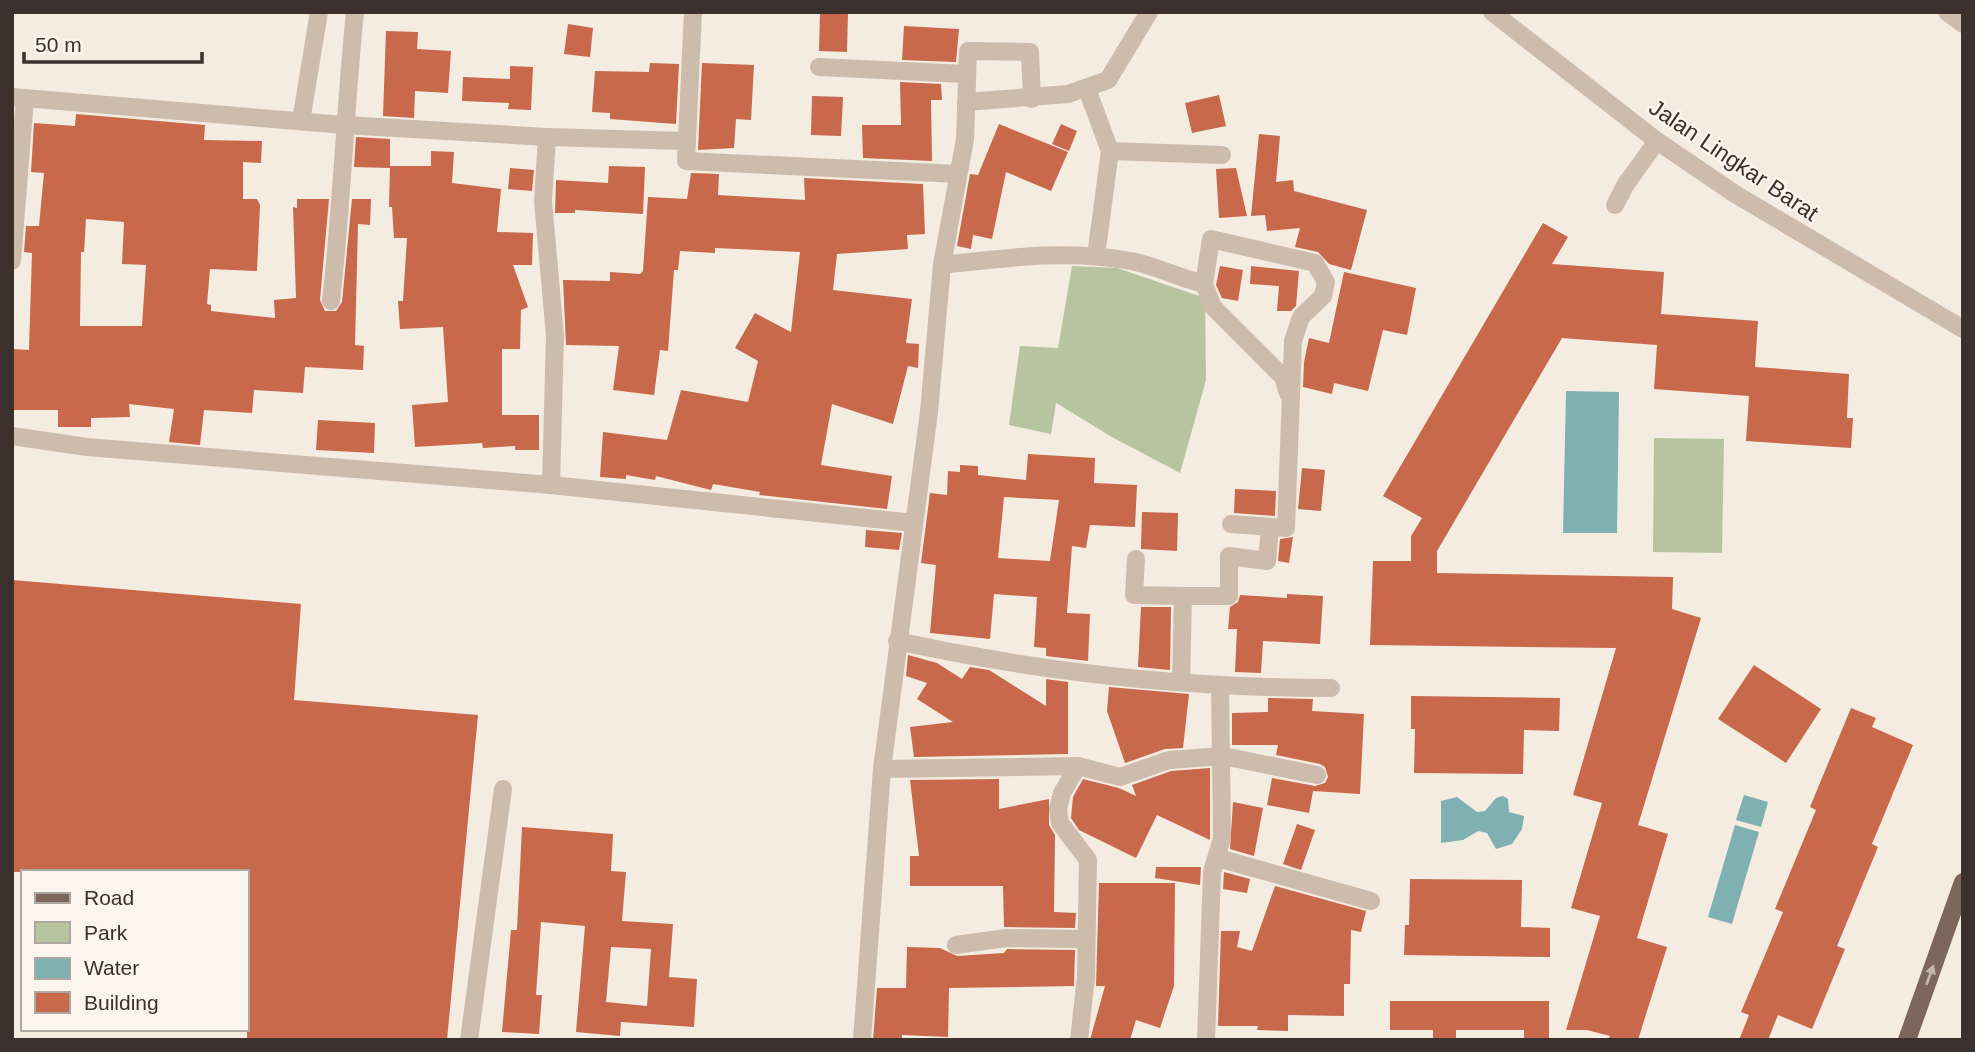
<svg xmlns="http://www.w3.org/2000/svg" width="1975" height="1052" viewBox="0 0 1975 1052" font-family="Arial,sans-serif">
<rect width="100%" height="100%" fill="#f4ebe1"/>
<g fill="#b8c4a0">
<path d="M1072,266l45,2 88,30 1,82 -26,93 -68,-36 -56,-34 -5,31 -42,-9 11,-79 38,2z"/>
<path d="M1654,438l70,1 -2,114 -69,-1z"/>
</g>
<g fill="#7fb0b2">
<path d="M1566,391l53,1 -2,141h-54z"/>
<path d="M1744,795l24,7 -7,25 -25,-7z"/>
<path d="M1503,796l5,3 1,13 15,4 -2,13 -10,15 -16,5 -9,-16 -9,-2 -15,9 -22,3v-42l16,-4 20,15 8,-1 11,-13z"/>
<path d="M1735,825l24,7 -27,92 -24,-7z"/>
</g>
<g fill="#c8694b" fill-rule="evenodd">
<path d="M820,12h28l-1,40 -28,-1z"/>
<path d="M568,24l25,4 -3,29 -26,-3z"/>
<path d="M904,26l55,3 -3,33 -54,-2z"/>
<path d="M386,31l32,1 -1,17 34,2 -3,42 -33,-2 -1,27 -31,-2z"/>
<path d="M650,63l29,1 -3,60 -66,-5v-6l-18,-1 3,-41 54,1z"/>
<path d="M702,63l52,2 -3,55 -15,-1 -2,29 -36,2z"/>
<path d="M510,66l23,1 -2,43 -23,-1 1,-6 -47,-2 1,-24 47,2z"/>
<path d="M900,82l41,2 1,16h-11l1,61 -69,-3 -1,-33h39z"/>
<path d="M1219,95l7,31 -34,7 -7,-30z"/>
<path d="M812,96l31,1 -2,39 -30,-1z"/>
<path d="M76,114l129,11 -1,15 58,1 -1,22 -18,-1v37h14l3,6 -3,66 -47,-2 -3,35 4,1v6l64,7 -1,-18 22,-2 -3,-91 4,1v-9h32l-9,101 5,11h11l6,-9 10,-103h19l-1,26 -12,-1 -3,121 9,1 -1,24 -58,-3 -2,26 -49,-3 -2,23 -48,-3 -4,35 -31,-3 5,-33 -45,-5 1,13 -39,1v9h-33v-17h-46v-61l17,1 3,-97 -8,-1 2,-26h13l5,-53 -13,-1 3,-49 41,3zM86,219l38,3 -2,42 24,1 -4,61h-62l1,-74h3z"/>
<path d="M999,124l69,28 -17,39 -45,-19 -14,67 -19,-4 -2,14 -14,-3 13,-72 8,1z"/>
<path d="M1061,124l16,7 -8,20 -17,-7z"/>
<path d="M1259,134l21,2 -4,46 17,-2 1,11 73,19 -16,60 -22,-6 -11,-12 -23,-5 5,-19 -33,3 -2,-16 -14,1z"/>
<path d="M356,137l34,2v27h41v-15l23,1 -2,31 49,6 -4,43 36,1 -1,32h-19l15,42 -7,3 -1,39h-18v66h37v35h-24v-4l-32,2 -1,-5 -67,4 -3,-42 36,-3 -5,-75 -43,2 -2,-28h5l4,-63h-13l-2,-31h-3l1,-39 -36,-1z"/>
<path d="M609,166l36,1 -2,47 -68,-4v3h-20l1,-33 52,3z"/>
<path d="M510,168l24,2 -2,21 -24,-2z"/>
<path d="M1236,168l11,48 -28,2 -3,-49z"/>
<path d="M691,173l28,1 -1,21 87,5 -1,-22 119,6 2,50 -18,1 1,14 -71,5 -4,36 79,9 -6,44 13,1 -1,24 -10,-2 -15,58 -61,-20 -11,61 71,11 -5,33 -128,-14 1,-3 -47,-8 -2,6 -55,-14 -1,4 -29,-5v4l-26,-2 3,-45 64,8 14,-50 67,12 10,-41 -23,-13 20,-35 36,19 9,-80 -85,-4v5l-35,-2 -2,19h-4l-6,81 -8,-1 -6,45 -41,-5 6,-44 -53,-1 -3,-65 47,1v-9l30,2 3,-3 5,-74 39,2z"/>
<path d="M1543,223l25,14 -16,27 112,8 -3,42 97,7 -3,46 94,7 -2,44h6l-2,30 -105,-7 3,-45 -95,-7 3,-44 -95,-7 -125,213v22l236,4 -1,32 29,9 -63,207 30,9 -31,104 30,9 -29,93h-30l2,-4 -23,-6h-21l34,-114 -29,-8 31,-105 -29,-8 43,-147 -246,-3 3,-84h38v-25l11,-18 -39,-22z"/>
<path d="M1220,266l23,4 -5,31 -16,-3 -6,-13z"/>
<path d="M1251,266l48,5 -3,35 -5,5h-14l2,-25 -29,-2z"/>
<path d="M1344,272l72,16 -9,47 -24,-5 -15,61 -34,-8 -2,11 -29,-7 1,-25 5,-24 20,5z"/>
<path d="M318,420l57,3 -1,30 -58,-3z"/>
<path d="M1028,454l67,4 -1,25 43,2 -2,42 -45,-2 -4,23 -14,-2 -5,67 23,1 -2,47 -42,-5v-8l-12,-1 3,-50 -43,-3 -4,45 -60,-6 6,-68 -15,-2 9,-70 17,2 1,-24 12,1v-7l18,1v9l48,5zM1004,497l55,3 -9,61 -52,-3z"/>
<path d="M1302,468l23,2 -4,41 -23,-2z"/>
<path d="M1235,489l41,2 -1,25 -41,-3z"/>
<path d="M1142,512l36,1 -1,38 -36,-2z"/>
<path d="M866,530l36,3 -3,17 -34,-3z"/>
<path d="M1293,537l-4,26 -11,-2 2,-22z"/>
<path d="M12,580l289,24 -7,96 184,15 -31,325h-200v-168h-235z"/>
<path d="M1287,594l36,2 -3,48 -57,-3 -2,32 -26,-1 2,-43h-9l2,-22 8,-5 2,-7 47,3z"/>
<path d="M1141,607h30l-1,63 -32,-3z"/>
<path d="M908,655l29,8 25,16 8,-12 19,3 57,36v-27l22,3v72l-154,3 -4,-30 43,-5 -36,-23 10,-16 -21,-7z"/>
<path d="M1754,665l67,44 -35,54 -68,-44z"/>
<path d="M1109,687l80,7 -6,54 -18,1 -40,14 -18,-52z"/>
<path d="M1411,696l149,2 -1,33 -35,-1 -1,44 -109,-1 1,-44h-4z"/>
<path d="M1268,698l45,1 -1,12 52,3 -4,80 -47,-3 -4,22 -42,-8 5,-27 43,8 10,-3 3,-6 -3,-10 -5,-3 -44,-9 2,-10h-46v-32l36,-1z"/>
<path d="M1851,708l25,10 -4,9 41,18 -41,99 6,3 -41,99 8,3 -33,80 -34,-14 -10,25h-29l10,-25 -8,-3 42,-100 -8,-3 41,-99 -6,-3z"/>
<path d="M1210,768v72l-53,-25 -21,43 -57,-28 -8,-12 2,-21 10,-18 36,9 17,8 -4,-11 39,-14z"/>
<path d="M999,779v30l50,-10v26l6,10 -1,77 22,1 -1,15 -71,-1 -1,-41h-93v-30h9l-9,-76z"/>
<path d="M1233,802l30,6 -9,48 -24,-7z"/>
<path d="M1297,824l18,6 -14,40 -18,-6z"/>
<path d="M522,827l91,7 -2,37 15,1 -4,49 51,3 -4,53 28,2 -3,48 -73,-5 -1,14 -44,-4 9,-106 -44,-4 -5,73h6l-3,39 -37,-2 9,-102h6zM611,947l40,2 -4,57 -41,-4z"/>
<path d="M1156,867h45l-1,18 -45,-7z"/>
<path d="M1224,872l26,7 -3,14 -24,-4z"/>
<path d="M1410,879l112,1 -1,47 29,1v29l-146,-2 1,-30h4z"/>
<path d="M1099,883h76l-1,103 -14,42 -24,-8 -6,20h-40l15,-54h-9z"/>
<path d="M1275,886l91,25 -5,21 -10,-2 -1,54h-6v32l-56,-1v16l-31,-1 1,-4h-40l3,-95h19l-3,16 15,4z"/>
<path d="M907,947l33,1 17,8 47,-3 3,-4 68,1 -1,36 -125,2 -1,49 -46,-2v5h-29l4,-52h29z"/>
<path d="M1390,1001h159v39h-25v-10h-68v10h-23v-10h-43z"/>
</g>
<g fill="none" stroke-linecap="round" stroke-linejoin="round">
<g stroke="#cdbbac" stroke-width="18">
<path d="M693,12l-7,149 272,13"/>
<path d="M1492,12l165,129 78,53 228,135"/>
<path d="M1947,12l16,12"/>
<path d="M819,67l147,7"/>
<path d="M1087,89l23,62 -14,105"/>
<path d="M12,97l332,28 203,12 139,4"/>
<path d="M966,102l102,-8 40,-14 41,-68"/>
<path d="M301,121l18,-109"/>
<path d="M547,137l-4,64 12,135 -4,149"/>
<path d="M1110,151l112,4"/>
<path d="M1615,205l11,-21 31,-43"/>
<path d="M12,261l13,-163"/>
<path d="M942,265c62,-7 127,-16 189,-4 25,5 48,17 73,23l7,-45 104,24 11,19 -3,14 -22,21 -8,24 -7,187 -55,-4"/>
<path d="M1204,284l9,23 70,70 5,16"/>
<path d="M331,301c11,-96 14,-192 24,-289"/>
<path d="M12,436l75,11 464,38 363,38"/>
<path d="M1136,559l-2,36 49,1"/>
<path d="M897,641c142,31 288,47 434,47"/>
<path d="M1181,682l2,-86h46v-40l38,5 3,-34"/>
<path d="M1078,766l-16,27 -4,16 2,14 28,37 -2,117 -7,63"/>
<path d="M882,769l196,-3 42,11 49,-17 54,-4 94,19"/>
<path d="M1218,858l153,43"/>
<path d="M956,945l50,-7 80,1"/>
<path d="M469,1040l34,-251"/>
<path d="M862,1040l20,-271 47,-357 13,-147 23,-126 3,-88 62,1 2,47"/>
<path d="M1206,1040l6,-168 10,-34 -2,-153"/>
</g>
<path stroke="#7d675c" stroke-width="18" d="M1907,1040l56,-158"/>
</g>
<defs><path id="oneway-solid" d="M-6-.8H1V-3.2L6.5 0L1 3.2V.8H-6Z" transform="scale(1.75)"/></defs>
<use fill="#c2b5ac" href="#oneway-solid" transform="translate(1930 975) rotate(-70)"/>
<g text-anchor="middle" stroke-width="5" stroke-linejoin="round" paint-order="stroke">
<g font-size="23" fill="#3b302b" stroke="#fbf5ee">
<text transform="translate(1734 160) rotate(34)" y="8">Jalan Lingkar Barat</text>
</g>
</g>
<rect width="1975" height="1052" fill="none" stroke="#3b302b" stroke-width="28"/>
<rect x="21" y="870" width="228" height="161" fill="#fbf5ee" stroke="#aea6a0" stroke-width="2"/>
<rect x="35" y="893" width="35" height="10" fill="#7d675c" stroke="#aea6a0" stroke-width="2"/>
<text x="84" y="905" font-size="21" fill="#3b302b">Road</text>
<rect x="35" y="922" width="35" height="21" fill="#b8c4a0" stroke="#aea6a0" stroke-width="2"/>
<text x="84" y="940" font-size="21" fill="#3b302b">Park</text>
<rect x="35" y="958" width="35" height="21" fill="#7fb0b2" stroke="#aea6a0" stroke-width="2"/>
<text x="84" y="975" font-size="21" fill="#3b302b">Water</text>
<rect x="35" y="992" width="35" height="21" fill="#c8694b" stroke="#aea6a0" stroke-width="2"/>
<text x="84" y="1010" font-size="21" fill="#3b302b">Building</text>
<path d="M24 52v10h178v-10" fill="none" stroke="#3b302b" stroke-width="3.5"/>
<text x="35" y="52" font-size="21" fill="#3b302b" stroke="#fbf5ee" stroke-width="5" paint-order="stroke">50 m</text>
</svg>
